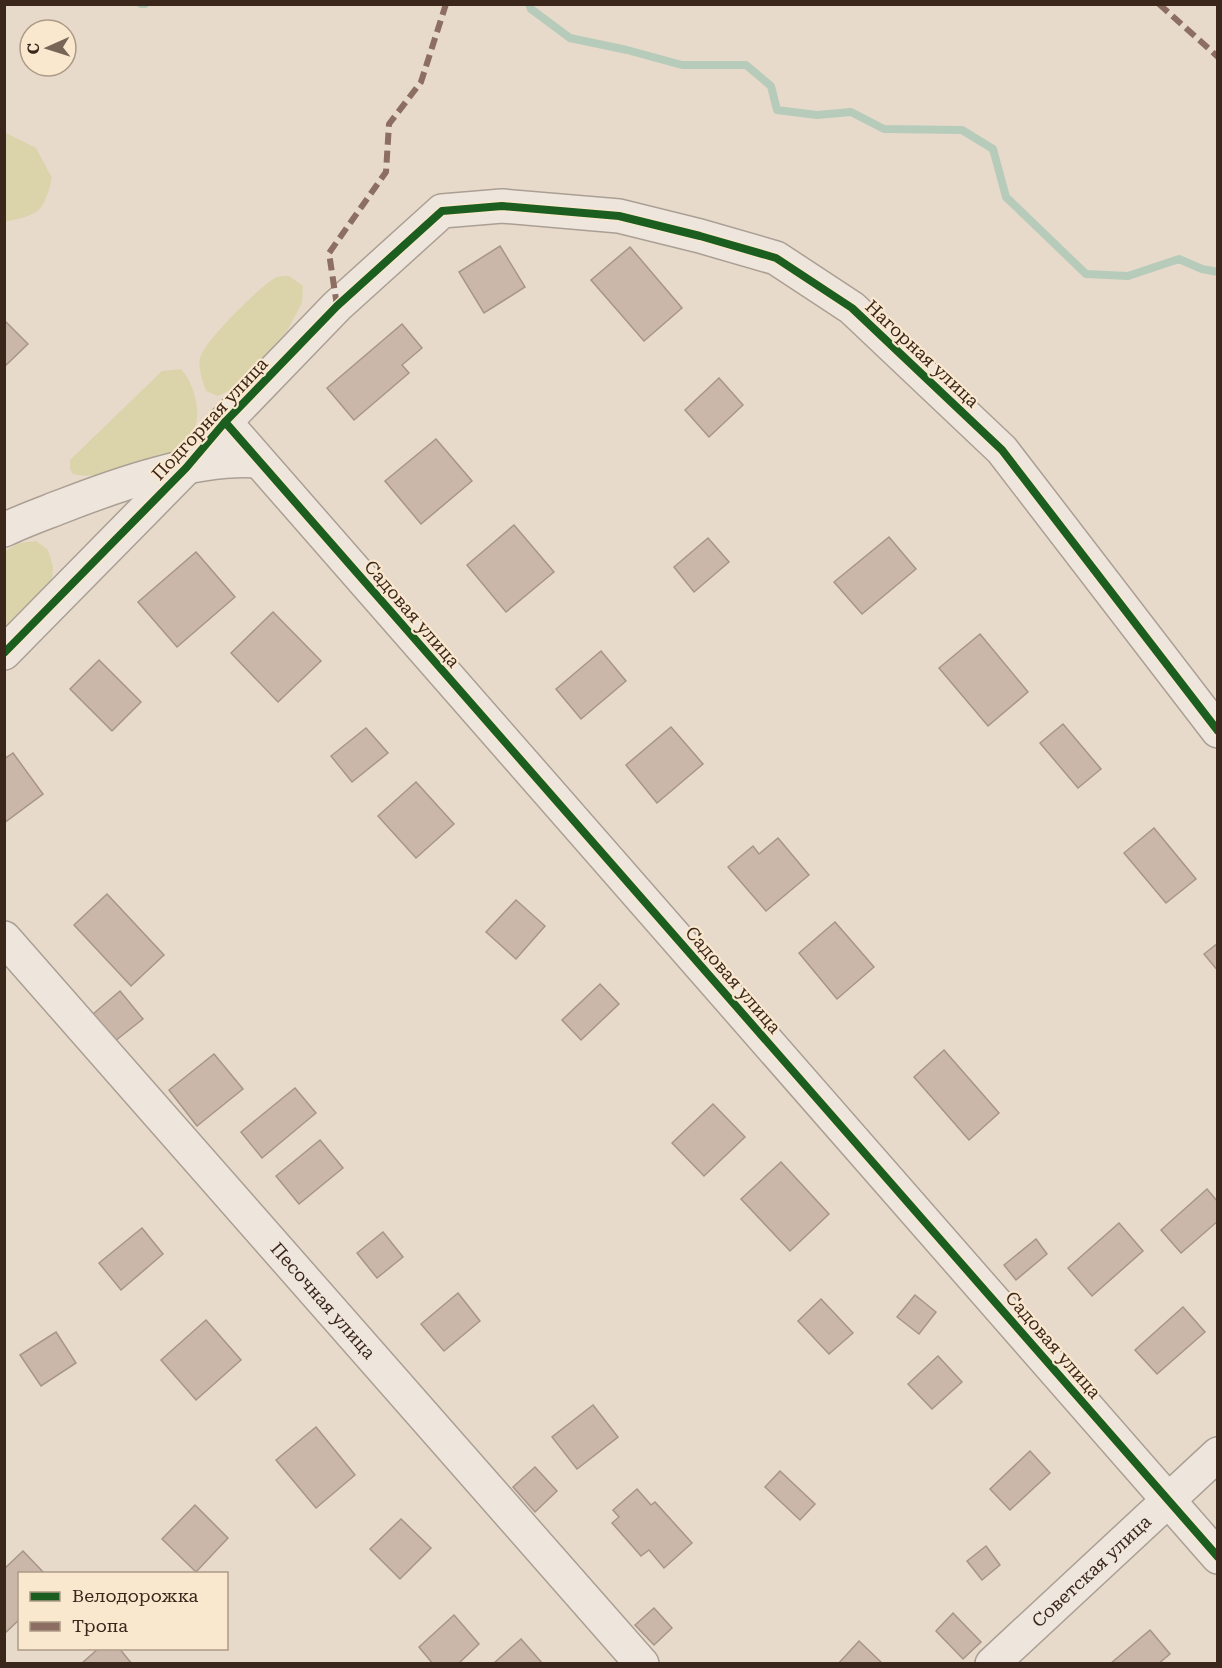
<svg xmlns="http://www.w3.org/2000/svg" width="1222" height="1668" viewBox="0 0 1222 1668" font-family="'Roboto Serif',serif">
<rect width="100%" height="100%" fill="#e7daca"/>
<g fill="#dbd4ab">
<path d="M4,132l32,16 16,30c-9,35 -12,36 -47,44z"/>
<path d="M289,276l14,10 -1,17 -15,28 -51,56 -18,9 -12,-5c-4,-11 -9,-25 -5,-36 6,-16 59,-69 74,-77 4,-2 10,-2 14,-2z"/>
<path d="M181,369c9,11 12,19 15,33 10,46 -42,61 -77,68 -16,4 -30,8 -46,4l-3,-5v-9l92,-89z"/>
<path d="M36,541l12,9 5,16 -1,16 -47,51v-82l14,-8z"/>
</g>
<g fill="none" stroke-linecap="round" stroke-linejoin="round">
<g stroke="#b7cbbb" stroke-width="8">
<path d="M141,4h4"/>
<path d="M529,4l2,5 39,29 57,12 55,15h64l25,21 6,24 40,5 34,-3 33,17 78,1 31,19 13,48 80,77 42,2 51,-17 23,10 16,3"/>
</g>
</g>
<g fill="#cbb7aa" stroke="#a79589" stroke-width="1.5">
<path d="M500,246l25,41 -41,26 -25,-41z"/>
<path d="M630,247l52,61 -38,33 -53,-61z"/>
<path d="M4,320l24,24 -24,23z"/>
<path d="M402,324l20,24 -20,17 7,8 -55,47 -27,-32z"/>
<path d="M719,378l24,27 -34,32 -24,-27z"/>
<path d="M436,439l36,42 -51,43 -36,-43z"/>
<path d="M514,525l40,47 -48,40 -39,-47z"/>
<path d="M889,537l27,32 -54,45 -28,-32z"/>
<path d="M708,538l21,24 -35,30 -20,-25z"/>
<path d="M196,552l39,45 -58,50 -39,-45z"/>
<path d="M273,612l48,49 -43,41 -47,-49z"/>
<path d="M980,634l48,58 -40,34 -49,-58z"/>
<path d="M601,651l25,30 -45,38 -25,-30z"/>
<path d="M99,660l42,42 -29,29 -42,-42z"/>
<path d="M1063,724l38,45 -23,19 -38,-45z"/>
<path d="M671,727l32,37 -46,39 -31,-38z"/>
<path d="M366,728l22,25 -36,29 -21,-26z"/>
<path d="M13,753l30,41 -39,29v-64z"/>
<path d="M416,782l38,42 -38,34 -38,-42z"/>
<path d="M1154,828l42,51 -30,24 -42,-50z"/>
<path d="M778,838l31,37 -43,36 -38,-44 25,-21 6,8z"/>
<path d="M107,894l57,61 -33,31 -57,-61z"/>
<path d="M516,900l29,26 -29,33 -30,-27z"/>
<path d="M835,922l39,45 -37,32 -38,-46z"/>
<path d="M1218,943v28l-14,-17z"/>
<path d="M600,984l19,20 -38,36 -19,-20z"/>
<path d="M120,991l23,28 -28,22 -22,-27z"/>
<path d="M944,1050l55,63 -30,27 -55,-63z"/>
<path d="M214,1054l29,35 -46,37 -28,-36z"/>
<path d="M295,1088l21,25 -54,45 -21,-26z"/>
<path d="M713,1104l32,33 -41,39 -32,-33z"/>
<path d="M320,1140l23,28 -44,36 -23,-28z"/>
<path d="M781,1162l48,52 -39,37 -49,-52z"/>
<path d="M1207,1189l11,13v19l-37,32 -20,-23z"/>
<path d="M1119,1223l24,28 -51,45 -24,-28z"/>
<path d="M142,1228l21,26 -42,36 -22,-27z"/>
<path d="M383,1232l20,25 -26,21 -20,-25z"/>
<path d="M1036,1239l11,15 -31,26 -12,-15z"/>
<path d="M458,1293l22,28 -36,30 -23,-27z"/>
<path d="M915,1295l21,17 -17,22 -22,-17z"/>
<path d="M821,1299l32,34 -24,21 -31,-33z"/>
<path d="M1183,1307l22,25 -48,42 -22,-24z"/>
<path d="M206,1320l35,40 -45,40 -35,-40z"/>
<path d="M56,1332l20,31 -35,23 -21,-31z"/>
<path d="M938,1356l24,26 -30,27 -24,-25z"/>
<path d="M593,1405l25,32 -41,32 -25,-32z"/>
<path d="M316,1427l39,48 -39,33 -40,-48z"/>
<path d="M1030,1451l20,22 -40,37 -20,-21z"/>
<path d="M535,1467l22,24 -22,21 -22,-25z"/>
<path d="M780,1471l35,33 -15,16 -35,-33z"/>
<path d="M637,1489l14,16 4,-3 37,41 -28,25 -15,-18 -8,6 -29,-33 7,-6 -6,-7z"/>
<path d="M195,1505l33,33 -32,34 -34,-33z"/>
<path d="M401,1519l30,29 -31,31 -30,-30z"/>
<path d="M986,1546l14,19 -18,15 -15,-19z"/>
<path d="M23,1551l22,23h-25v45l-16,15v-65z"/>
<path d="M654,1608l18,20 -18,17 -19,-20z"/>
<path d="M953,1613l28,29 -18,17 -27,-28z"/>
<path d="M454,1615l25,29 -21,20h-25l-14,-17z"/>
<path d="M1150,1630l20,24 -12,10h-48z"/>
<path d="M521,1639l22,25h-48l-1,-1z"/>
<path d="M859,1641l24,23h-45z"/>
<path d="M99,1648h20l13,16h-51z"/>
</g>
<g fill="none" stroke-linecap="round" stroke-linejoin="round">
<g stroke="#ab9f94" stroke-width="36">
<g id="street">
<path d="M225,422l993,1135"/>
<path d="M4,530c18,-9 38,-16 56,-23 59,-23 135,-50 198,-46"/>
<path d="M4,653l182,-185 39,-46 112,-116 105,-95 60,-5 117,10 81,20 76,22 76,50 150,142 216,281"/>
<path id="s1" d="M4,938l638,726"/>
<path id="s2" d="M992,1664l226,-210"/>
</g>
</g>
<use href="#street" stroke="#eee6dd" stroke-width="33"/>
<g stroke="#8d6e63" stroke-width="6" stroke-dasharray="12 6" stroke-linecap="butt">
<path d="M1159,4l59,53"/>
<path d="M337,306l-8,-53 57,-81 3,-48 32,-42 25,-78"/>
</g>
<g stroke="#f9e7ce" stroke-width="11">
<g id="cycleway">
<path d="M225,422l993,1135"/>
<path d="M4,653l182,-185 39,-46 112,-116 105,-95 60,-5 117,10 81,20 76,22 76,50 150,142 216,281"/>
</g>
</g>
<use href="#cycleway" stroke="#1b5e20" stroke-width="8"/>
</g>
<g text-anchor="middle" stroke-width="4.5" stroke-linejoin="round" paint-order="stroke">
<g font-size="18" fill="#3b261b" stroke="#f9e7ce">
<text transform="translate(922 354) rotate(43)" y="6">Нагорная улица</text>
<text transform="translate(210 419) rotate(-47)" y="6">Подгорная улица</text>
<text transform="translate(412 614) rotate(49)" y="6">Садовая улица</text>
<text transform="translate(733 980) rotate(49)" y="6">Садовая улица</text>
<text dy="6" stroke="none"><textPath href="#s1" startOffset="483">Песочная улица</textPath></text>
<text transform="translate(1053 1345) rotate(49)" y="6">Садовая улица</text>
<text dy="6" stroke="none"><textPath href="#s2" startOffset="136">Советская улица</textPath></text>
</g>
</g>
<rect width="1222" height="1668" fill="none" stroke="#3b261b" stroke-width="12"/>
<rect x="18" y="1572" width="210" height="78" fill="#f9e7ce" stroke="#ad9a86" stroke-width="1.5"/>
<rect x="30" y="1592" width="30" height="9" fill="#1b5e20" stroke="#ad9a86" stroke-width="1.5"/>
<text x="72" y="1602" font-size="18" fill="#3b261b">Велодорожка</text>
<rect x="30" y="1622" width="30" height="9" fill="#8d6e63" stroke="#ad9a86" stroke-width="1.5"/>
<text x="72" y="1632" font-size="18" fill="#3b261b">Тропа</text>
<g transform="translate(48 48) rotate(267)"><circle r="28" fill="#f9e7ce" stroke="#ad9a86" stroke-width="1.5"/>
<path d="M0-4.5L10 22L0 15L-10 22Z" fill="#776558"/>
<text y="-9" font-size="16" font-weight="bold" text-anchor="middle" fill="#3b261b">С</text>
</g>
</svg>
